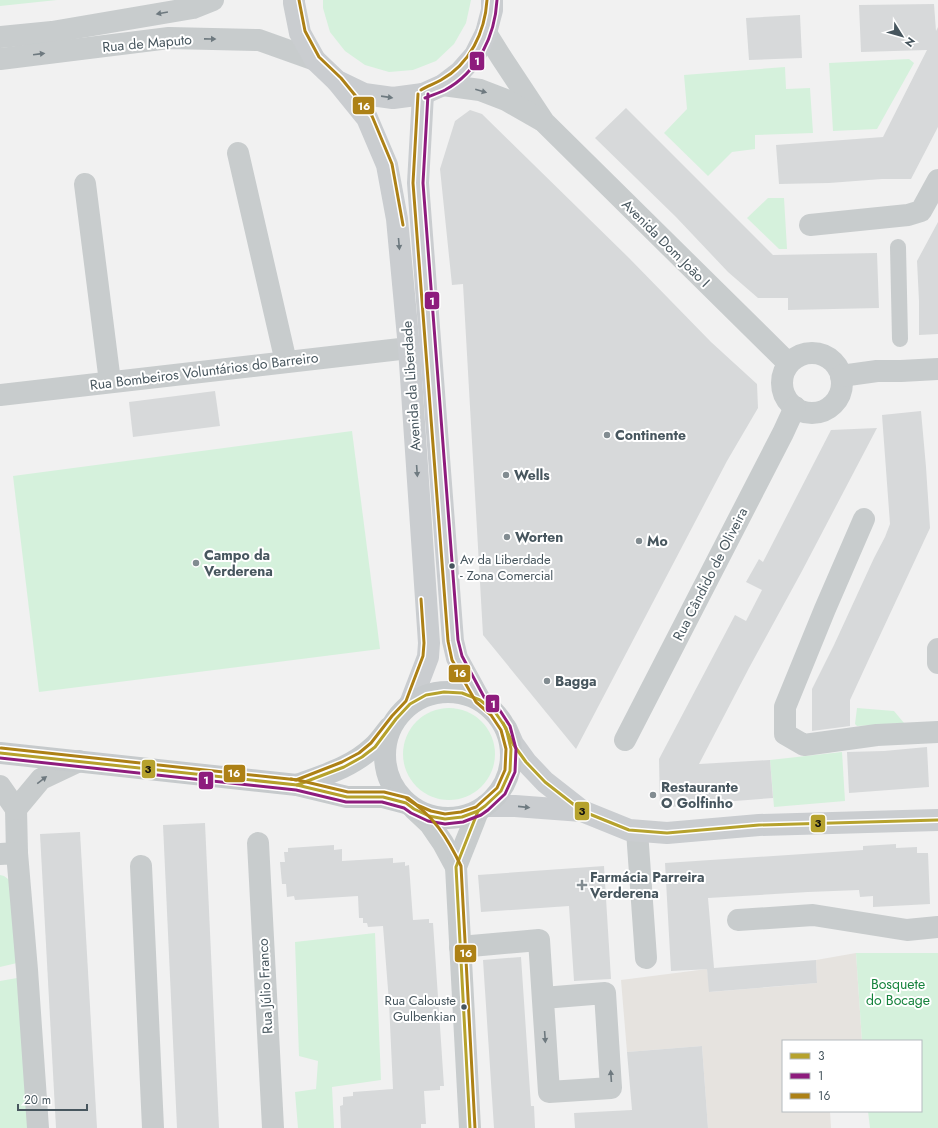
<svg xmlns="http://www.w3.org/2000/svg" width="938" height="1128" viewBox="0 0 938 1128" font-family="Jost,sans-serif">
<rect width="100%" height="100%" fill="#f1f1f1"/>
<path fill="#e6e3df" d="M856,953l6,88h-79v70h47l1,17h-123l-6,-82 -75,6 -6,-72 86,-11 3,23 107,-9 -1,-23z"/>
<g fill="#d5f1dc">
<path d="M0,0h57l-57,6z"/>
<path d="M323,0h148l-5,23 -12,21 -18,17 -23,9 -24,2 -24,-7 -20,-14 -15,-19 -7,-24z"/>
<path d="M909,59l5,4 -37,66 -44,2 -4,-68z"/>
<path d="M785,67l1,22 24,-1 3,45 -58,2v14l-23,3 -24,24 -44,-43 23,-24 -3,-34z"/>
<path d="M768,198h16l3,51h-8l-32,-31z"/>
<path d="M352,431l28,218 -341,43 -26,-216z"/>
<circle cx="449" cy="754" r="46"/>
<path d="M857,708l37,3 10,12 -47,3 -2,-2z"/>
<path d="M842,752l3,49 -71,6 -4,-47z"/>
<path d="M0,875l4,1 8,6 5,81 -17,4z"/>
<path d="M375,933l6,147 -49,7 2,41h-36l-3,-36 21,-3 2,-28 -19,-5 -4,-114z"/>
<path d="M856,953h82v175h-68l-2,-17h53v-70h-59z"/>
<path d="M17,978l12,150h-29v-147z"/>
</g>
<g fill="#d7d9da">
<path d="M934,4l2,27 2,-4v100l-27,52h-29l-53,4 -50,1 -3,-39 107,-8 44,-87 -66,2 -2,-47z"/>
<path d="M800,15l2,43 -53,2 -3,-42z"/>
<path d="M626,108l147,147 104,-2 2,55 -91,2v-12h-30l-30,-26 -52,-55 -81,-79z"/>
<path d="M470,110l12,4 147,144 82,84 46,42 1,24 -31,53 -151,288 -93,-114 -20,-351 -11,1 -12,-116 15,-48z"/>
<path d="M938,222v112l-19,1v-34l-2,-40z"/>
<path d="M215,391l5,35 -87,11 -4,-35z"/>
<path d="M921,411l5,56 4,61 -62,133 -18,39v26l-38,5v-42l22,-44 40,-87 11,-21 5,-13 -8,-109z"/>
<path d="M877,428l-75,143 -53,97 -50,96 71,-4 3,38 -51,4 -62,6 -1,-49 76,-144 11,6 16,-31 -16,-8 13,-23 4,3 68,-132z"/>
<path d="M927,747l2,40 -80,6 -2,-41 37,-1z"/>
<path d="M205,823l14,305h-42l-14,-303z"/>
<path d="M80,832l17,296h-41l-16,-294z"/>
<path d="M896,844v4l21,-1v6h11l2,51 -57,3v-11l-13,1 -1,-7 -51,2 -100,6 6,70 102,-8 1,23 -108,9 -2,-23h4l-40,2 -6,-108 198,-13v-4z"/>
<path d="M334,845v5l8,-1v12l51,-3v5l12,-1v4l4,-1 4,55 16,-1v4h4l11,163h-4v4l-16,1 2,33h-5v4h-80l-1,-22 3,-1v-8l10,-1v-4l40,-3 -4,-87 -6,-76 -15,1 -1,-4h-4v-5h-4l-1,-22 -63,4 -1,-4 -7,1 -1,-13h-4l-2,-22h5l-1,-10h4v-4z"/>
<path d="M604,866l7,113 -37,2 -5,-75 -88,6 -3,-37z"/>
<path d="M521,957l10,149h3l1,22h-41l-11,-168z"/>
<path d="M702,1046l6,82h-133l-1,-15 58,-3 -5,-58z"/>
</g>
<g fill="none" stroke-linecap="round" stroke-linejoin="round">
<path stroke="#c8cccd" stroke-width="16" d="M898,247l2,92"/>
<g stroke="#c8cccd" stroke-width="22">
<path d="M486,33l15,24 43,65 244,241"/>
<path d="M0,37l52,-5 141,-24 20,-8"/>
<path d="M0,59l169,-21 90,2 56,20"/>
<path d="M443,85l37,5 26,10 35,20"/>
<path d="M238,153l48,209"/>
<path d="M85,184l25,198"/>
<path d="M810,225l98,-10 13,-4 17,-31"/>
<circle cx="812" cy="383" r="30"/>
<path d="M841,376l36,-5h24l37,-2"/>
<path d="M0,395l409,-47"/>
<path d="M864,519l-39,90 -40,98v27l19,11 73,-10 61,-3"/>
<path d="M938,649v14"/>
<path d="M625,740l158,-307 12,-26"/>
<path d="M0,786l16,23 1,44"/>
<path d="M16,809l25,-30 38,-18"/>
<path d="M637,831l9,127"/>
<path d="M258,843l15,285"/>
<path d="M0,854l17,-1 10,117 11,158"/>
<path d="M141,866l12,262"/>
<path d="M738,920l75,-5 94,15 31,-3"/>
<path d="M460,947l79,-7 10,152 62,-4 -6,-95 -62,5"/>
</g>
<g stroke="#c8cccd" stroke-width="22">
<path d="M414,809l16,15 13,19 13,24"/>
<path d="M470,1128l-14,-261c7,-19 15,-37 22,-56"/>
</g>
<g stroke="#cacdd0" stroke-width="22">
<path d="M294,0v3l6,30 15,27 22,21 27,13 29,4 30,-4 20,-9 17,-13 15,-17 11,-22 6,-23v-10"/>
<path d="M337,81l30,37 20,47 10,54 12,129 20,295 -1,14 -18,47"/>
<path d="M423,94l-5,89 35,458 4,17 23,42"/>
<path d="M506,728l7,16 13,18 19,20 37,29 47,19 38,3 92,-8 179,-5"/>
<path d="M485,806h30l67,5"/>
</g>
<g stroke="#c6cacc" stroke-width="22">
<circle cx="448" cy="755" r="63"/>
<path d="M0,753l297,32 50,12h36l23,6"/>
<path d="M297,785c27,-10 55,-18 76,-38 6,-5 11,-13 16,-19"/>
</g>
<g stroke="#fff" stroke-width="6">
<g id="bus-1">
<path d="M444,692l18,1 18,7 15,12 11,16 5,21 -1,22 -9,20 -16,15 -7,5 -16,6 -17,2 -16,-3 -15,-7 -8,-6 -23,-6h-36l-50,-12 47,-18 18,-10 13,-10 21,-28 14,-15 16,-9z"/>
<path d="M503,723l10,21 13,18 19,20 37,29 47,19 38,3 92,-8 179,-5"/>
<path d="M0,753l297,32"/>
<path d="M470,1128l-14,-261 22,-56"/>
</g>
</g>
<g stroke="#fff" stroke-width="6">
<g id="bus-2">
<path d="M425,98c7,-3 14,-5 20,-8 33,-18 50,-54 52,-90"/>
<path d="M0,758l296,32 50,12h36l22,6 7,5 17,8 17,3 18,-2 18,-7 7,-5 17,-16 10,-22 1,-23 -6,-23 -11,-17 -15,-12 -22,-41 -4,-16 -35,-457 5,-89"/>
</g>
</g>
<g stroke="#fff" stroke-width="6">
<g id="bus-3">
<path d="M299,0l6,31 14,26 22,21 31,38 20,48 11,61"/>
<path d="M421,90c6,-4 13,-6 20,-10 29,-16 44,-48 46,-80"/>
<path d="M1,748l297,32 50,12h36l24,6 9,7 14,6 14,3 16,-2 15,-5 21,-19 8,-18 1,-21 -5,-19 -10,-15 -15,-13 -24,-42 -4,-19 -35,-458 5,-89"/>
<path d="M291,779l5,1 46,-18 17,-9 12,-10 21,-27 14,-15 17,-45 1,-13 -3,-44"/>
<path d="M407,799c26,15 41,40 54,67l14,262"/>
</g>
</g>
<use href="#bus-1" stroke="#b6a22d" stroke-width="3"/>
<use href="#bus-2" stroke="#8e1c7d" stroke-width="3"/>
<use href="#bus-3" stroke="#ad8116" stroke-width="3"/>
</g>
<defs><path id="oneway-solid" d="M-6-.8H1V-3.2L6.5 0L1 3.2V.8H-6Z"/></defs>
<g fill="#6e797f">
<use href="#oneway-solid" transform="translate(162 13) rotate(170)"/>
<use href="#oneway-solid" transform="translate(210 39) rotate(1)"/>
<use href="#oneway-solid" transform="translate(39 54) rotate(-7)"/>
<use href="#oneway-solid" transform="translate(481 91) rotate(16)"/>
<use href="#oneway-solid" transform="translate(42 780) rotate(-37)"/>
<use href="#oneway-solid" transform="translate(545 1037) rotate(86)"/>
<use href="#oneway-solid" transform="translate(611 1076) rotate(-94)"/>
</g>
<g fill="#6e7a80">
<use href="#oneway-solid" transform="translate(387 97) rotate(8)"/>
<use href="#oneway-solid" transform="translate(399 244) rotate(85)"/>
<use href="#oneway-solid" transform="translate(417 471) rotate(86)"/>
<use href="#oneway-solid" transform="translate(524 807) rotate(6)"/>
</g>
<g fill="#828c91" stroke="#fff" stroke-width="1.5">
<circle cx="607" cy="435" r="4"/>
<circle cx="506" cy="475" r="4"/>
<circle cx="507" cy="537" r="4"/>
<circle cx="639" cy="541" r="4"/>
<circle cx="196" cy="563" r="4"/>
<circle cx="547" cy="681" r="4"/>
<circle cx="653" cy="795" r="4"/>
<path d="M580 879h4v4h4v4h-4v4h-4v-4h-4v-4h4z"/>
</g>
<g fill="#47565e" stroke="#fff" stroke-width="1.5">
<circle cx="452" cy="566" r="3.5"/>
<circle cx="464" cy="1007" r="3.5"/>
</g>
<g text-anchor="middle" stroke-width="4" stroke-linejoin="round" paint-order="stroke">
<g font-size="13" fill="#47565e" stroke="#fff" text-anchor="start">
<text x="460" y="564">Av da Liberdade<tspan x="460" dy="16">- Zona Comercial</tspan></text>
<text x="456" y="1005" text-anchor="end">Rua Calouste<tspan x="456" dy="16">Gulbenkian</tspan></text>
</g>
<g font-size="14" fill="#47565e" stroke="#fff">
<text transform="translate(147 43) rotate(-5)" y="5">Rua de Maputo</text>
<text transform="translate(666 243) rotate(45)" y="5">Avenida Dom João I</text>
<text transform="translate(204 371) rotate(-7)" y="5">Rua Bombeiros Voluntários do Barreiro</text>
<text transform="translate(411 386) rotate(-94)" y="5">Avenida da Liberdade</text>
<text transform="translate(710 574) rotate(-63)" y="5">Rua Cândido de Oliveira</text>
<text transform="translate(265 986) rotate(-93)" y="5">Rua Júlio Franco</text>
</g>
<g font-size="14" font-weight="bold" fill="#47565e" stroke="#fff" text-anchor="start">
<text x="615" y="440">Continente</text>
<text x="514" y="480">Wells</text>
<text x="515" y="542">Worten</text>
<text x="647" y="546">Mo</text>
<text x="204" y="560">Campo da<tspan x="204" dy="16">Verderena</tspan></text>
<text x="555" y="686">Bagga</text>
<text x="661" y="792">Restaurante<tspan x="661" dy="16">O Golfinho</tspan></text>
<text x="590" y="882">Farmácia Parreira<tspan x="590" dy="16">Verderena</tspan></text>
</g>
<g font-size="14" fill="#15823c" stroke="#fff">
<text x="898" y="989">Bosquete<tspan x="898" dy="16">do Bocage</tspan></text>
</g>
</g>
<g stroke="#fff" stroke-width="1.5">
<rect x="469" y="51" width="16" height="20" rx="4" fill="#8e1c7d"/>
<rect x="352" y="96" width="23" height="19" rx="4" fill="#ad8116"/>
<rect x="424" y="291" width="16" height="19" rx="4" fill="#8e1c7d"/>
<rect x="448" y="664" width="23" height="19" rx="4" fill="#ad8116"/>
<rect x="485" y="694" width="15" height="19" rx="4" fill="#8e1c7d"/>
<rect x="141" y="759" width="15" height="20" rx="4" fill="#b6a22d"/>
<rect x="223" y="764" width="23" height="19" rx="4" fill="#ad8116"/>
<rect x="198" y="771" width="16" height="19" rx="4" fill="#8e1c7d"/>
<rect x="574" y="801" width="16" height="20" rx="4" fill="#b6a22d"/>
<rect x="810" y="814" width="16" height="19" rx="4" fill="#b6a22d"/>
<rect x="454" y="944" width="23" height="19" rx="4" fill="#ad8116"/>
</g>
<g font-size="11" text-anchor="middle" font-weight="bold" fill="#fff">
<text x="477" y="65">1</text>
<text x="364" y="110">16</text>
<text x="432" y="305">1</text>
<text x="460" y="677">16</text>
<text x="493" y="708">1</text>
<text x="234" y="777">16</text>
<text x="206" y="784">1</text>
<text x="466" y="957">16</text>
</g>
<g font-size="11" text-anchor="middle" font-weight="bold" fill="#111">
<text x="148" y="773">3</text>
<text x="582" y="815">3</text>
<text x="818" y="827">3</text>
</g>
<rect x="782" y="1040" width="140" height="72" fill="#ffffff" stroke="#b5bbbf"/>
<rect x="790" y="1053" width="20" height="6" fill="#b6a22d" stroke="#b5bbbf"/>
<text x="818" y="1060" font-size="12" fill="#47565e">3</text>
<rect x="790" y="1073" width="20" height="6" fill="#8e1c7d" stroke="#b5bbbf"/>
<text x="818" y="1080" font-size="12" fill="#47565e">1</text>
<rect x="790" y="1093" width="20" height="6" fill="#ad8116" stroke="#b5bbbf"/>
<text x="818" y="1100" font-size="12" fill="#47565e">16</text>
<g transform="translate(902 36) rotate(127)" stroke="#ffffff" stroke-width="3" paint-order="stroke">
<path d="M0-3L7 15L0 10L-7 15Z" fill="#47565e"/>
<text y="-6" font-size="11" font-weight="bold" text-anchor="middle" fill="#47565e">N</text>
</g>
<path d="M18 1104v6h69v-6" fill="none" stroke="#47565e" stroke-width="2"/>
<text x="24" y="1104" font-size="12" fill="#47565e" stroke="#ffffff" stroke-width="3" paint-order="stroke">20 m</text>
</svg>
